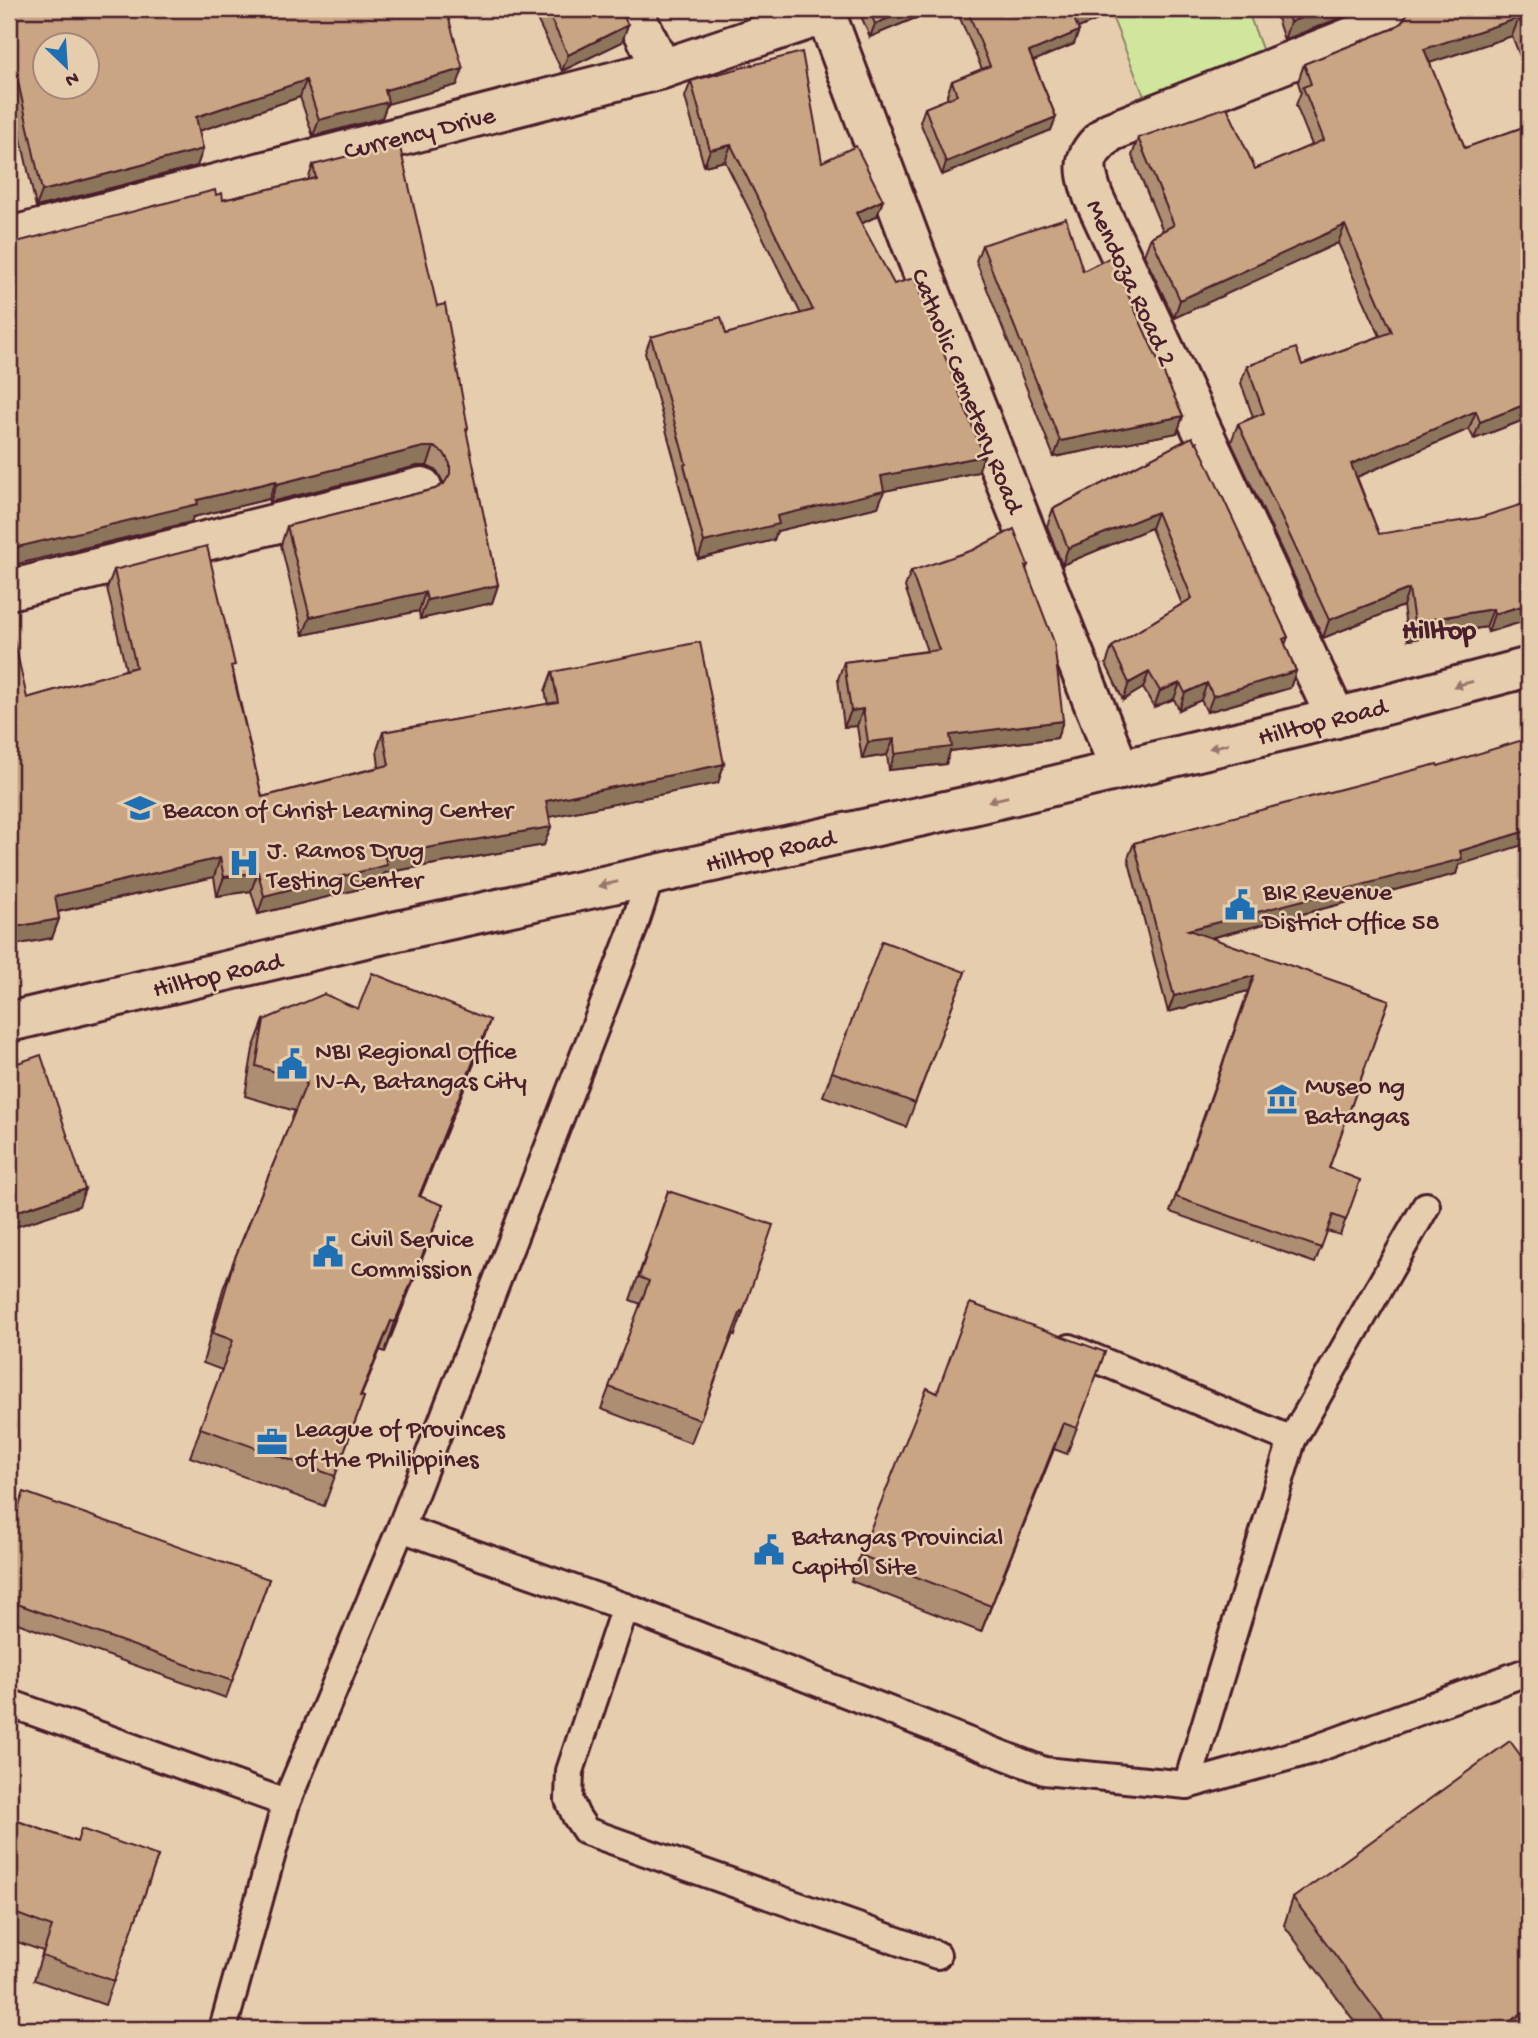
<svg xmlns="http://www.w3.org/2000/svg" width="1538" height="2038" viewBox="0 0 1538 2038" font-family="'Gochi Hand',sans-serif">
<rect width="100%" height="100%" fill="#e6cdae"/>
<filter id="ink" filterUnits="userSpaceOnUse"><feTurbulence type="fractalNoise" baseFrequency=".0143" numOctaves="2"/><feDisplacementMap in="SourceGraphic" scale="14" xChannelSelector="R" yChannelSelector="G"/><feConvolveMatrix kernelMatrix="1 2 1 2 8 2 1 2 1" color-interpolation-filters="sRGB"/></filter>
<g filter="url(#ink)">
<path fill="#cfe69c" stroke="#8c8264" stroke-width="2" d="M1109,9h138l21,56 -116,51z"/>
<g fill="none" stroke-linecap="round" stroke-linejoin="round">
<g stroke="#4a1f2b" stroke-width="32">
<g id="lane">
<path d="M1070,1348l222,92"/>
<path d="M401,1528l224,79 419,164 143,14 125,-35 217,-79"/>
<path d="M625,1607l-55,164 -1,29 7,16 10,15 351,124"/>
<path d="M9,1703l277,100 115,-275 231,-596 19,-58"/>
<path d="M1187,1785l105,-345 134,-234"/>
<path d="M223,2029l63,-226"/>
</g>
</g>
<g stroke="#4a1f2b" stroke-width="44">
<g id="street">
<path d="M632,9l30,60"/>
<path d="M824,9l93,249 203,512"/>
<path d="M9,237l653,-168 164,-55"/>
<path d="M9,590l413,-103"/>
<path d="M1336,718l-243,-522c-11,-33 -10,-41 17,-64l267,-105 14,-18"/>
</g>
</g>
<g stroke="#4a1f2b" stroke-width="44">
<path id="secondary" d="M9,1022l352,-83 612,-134 363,-87 193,-51"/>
</g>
<use href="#lane" stroke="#e6cdae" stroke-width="26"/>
<use href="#street" stroke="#e6cdae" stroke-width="38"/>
<use href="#secondary" stroke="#e6cdae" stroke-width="38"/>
</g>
<g fill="#ad8e72" stroke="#4a1f2b" stroke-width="2">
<path d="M9,9l448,76 -70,19 -5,14 -69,18 -13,-39 -101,34 4,18 -6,17 -161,41 -27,-123z"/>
<path d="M532,9h88l2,33 -60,29z"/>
<path d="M858,9h79l-67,28z"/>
<path d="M956,9h153l-2,7 -29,12 -4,16 -41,17 23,56 -5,13 -109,45 -22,-53 5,-14 23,-9 -1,-4 5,-14 30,-12z"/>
<path d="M1274,9h89l-79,31z"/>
<path d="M1529,9v70l-17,-43 -83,27 36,85 64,-23v293l-55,21 -5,-10 -112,48 22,57 150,86 -41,12 -2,-5 -78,13 -5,-34 -80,32 -92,-196 7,-18 15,-7 -12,-34 6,-17 55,-1 78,-29 -42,-93 -164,75 -30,-63 7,-18 12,-6 -31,-75 6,-18 117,31 57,-24 -16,-40 5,-13 -3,-10 6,-18 88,-35 9,-6z"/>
<path d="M691,81l192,119 -6,16 -16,8 117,248 -94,19 -6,16 -101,24 -3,9 -76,19 -20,-78 1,-4 -34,-124 6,-16 75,-3 75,-20 -76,-153 -21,5 -19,-69z"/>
<path d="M313,165l124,141 31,122 -2,5 32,152 -6,18 -72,16 -1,-8 -116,24 -22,-90 6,-19 148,-37 8,-5v-2l-6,-11 -10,-5h-10l-147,36 -1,-3 -76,18 -2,5 -182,44v-322l207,-49 7,5 85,-20z"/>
<path d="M982,245l101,26 100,145 -6,17 -123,24 -78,-196z"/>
<path d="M1192,437l96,200 -3,8 11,26 -6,17 -83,24 -6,-12 -22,10 -5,-11 -20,8 -11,-19 -20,12 -17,-36 6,-17 70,-43 -31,-76 -89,37 -15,-39 6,-17z"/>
<path d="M1028,565l-2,5 37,151 -6,17 -107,13 -4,13 -57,6 -2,-15 -25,4 -5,-33 -13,1 -6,-48 6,-17 83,-11 -22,-64 6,-16z"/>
<path d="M114,570l119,101 29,126 117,-30 -2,-17 6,-18 165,-28 -3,-13 7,-19 172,92 -6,19 -169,34 -5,28 -160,28 -4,11 -122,30 -7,-23 -34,5 -3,-19 -156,35 1,7 -7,19 -25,-240 99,-28 -19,-82z"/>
<path d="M1438,766l21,99 -3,9 -245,64 178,62 -60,168 31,12 -20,55 -13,-4 -12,32 -145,-51 78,-221 -80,21 -40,-154 6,-15z"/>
<path d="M965,972l-59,155 -83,-31 9,-24z"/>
<path d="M358,1009l132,11 -10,29 -60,148 23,8 -58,147 -5,-2 -19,46 3,1 -40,109 -134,-49 32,-87 -19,-7 20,-74 11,-29 61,-149 -50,-15 8,-47 11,-29z"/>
<path d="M668,1191l75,121 -8,23 -2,-1 -42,109 -90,-34 40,-105 -11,-4z"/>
<path d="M1105,1352l-38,102 -13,-5 -73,183 -130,-51 9,-26 77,-162z"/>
<path d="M9,1535l260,44 -43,119 -217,-78z"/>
<path d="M9,1818l68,24 81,14 -53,149 -71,-25 9,-29 -34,-12z"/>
<path d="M1293,1898l234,131h-167l-76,-104z"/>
</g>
<g fill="#8d745c" stroke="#4a1f2b" stroke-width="2">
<path d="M910,9h27l-67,28 5,-13z"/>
<path d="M1098,9h11l-2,7 -38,16 5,-14z"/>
<path d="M1325,9h38l-79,31 6,-18z"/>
<path d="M1519,18l-7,18 -95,31 7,-18z"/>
<path d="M628,25l-6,17 -60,29 6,-16z"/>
<path d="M1079,31l-5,13 -50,21 5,-13z"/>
<path d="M15,68l-6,16v-15z"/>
<path d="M463,69l-6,16 -70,19 -5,14 -69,18 6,-16 66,-30z"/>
<path d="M306,80l-6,17 -110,37 6,-17z"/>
<path d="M1056,117l-5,13 -109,45 4,-13z"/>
<path d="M731,145l-6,16 -21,5 6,-16z"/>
<path d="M203,149l-6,17 -161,41 6,-16z"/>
<path d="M883,200l-6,16 -27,13 6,-16z"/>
<path d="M1345,225l-7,18 -164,75 6,-18z"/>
<path d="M1529,236v16l-4,-14z"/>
<path d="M1529,403v15l-55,21 6,-17z"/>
<path d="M1476,411l-7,18 -124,53 6,-18z"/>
<path d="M1183,416l-6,17 -123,24 6,-16z"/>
<path d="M423,447h11l-7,19h-10l-147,36 7,-18z"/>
<path d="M984,456l-6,16 -94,19 -6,16 -101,24 -3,9 -76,19 6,-17 177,-66z"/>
<path d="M276,481l-7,18 -76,18 -2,5 -182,44v-17l188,-49z"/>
<path d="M1157,512l-6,16 -89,37 6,-17z"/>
<path d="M498,585l-6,18 -72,16 7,-19z"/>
<path d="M1409,589l-6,17 -80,32 6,-18z"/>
<path d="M425,592l-6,19 -116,24 7,-18z"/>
<path d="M1529,604v16l-41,12 6,-18z"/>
<path d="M1493,609l-7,18 -78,13 6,-18z"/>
<path d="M1296,671l-6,17 -83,24 6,-16z"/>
<path d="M1149,672l-6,16 -20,12 6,-17z"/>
<path d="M1180,683l-6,16 -20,8 6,-16z"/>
<path d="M1207,683l-6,17 -22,10 6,-17z"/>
<path d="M863,709l-6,17 -13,1 7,-16z"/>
<path d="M1063,721l-6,17 -107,13 -4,13 -57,6 6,-16 55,-19z"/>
<path d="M894,739l-7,16 -25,4 6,-17z"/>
<path d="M724,764l-6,19 -178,36 6,-18z"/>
<path d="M551,827l-7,18 -160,28 -4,11 -122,30 6,-18 120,-41z"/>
<path d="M1529,830v13l-70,22 -3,9 -273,71 5,-15 272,-79z"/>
<path d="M220,858l-6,19 -166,37 7,-18z"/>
<path d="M258,872l-7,19 -34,5 7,-19z"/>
<path d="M59,919l-7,19 -43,8v-18z"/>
<path d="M1254,976l-6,15 -80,21 6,-16z"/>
<path d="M490,1020l-10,29 -72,176 11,-29z"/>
<path d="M85,1189l-6,17 -70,23v-15z"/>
<path d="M443,1205l-11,29 -47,118 10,-30z"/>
<path d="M391,1321l-11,29 -31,75 11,-29z"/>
<path d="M1063,1423l-9,26 -73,183 10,-26z"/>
<path d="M1529,2008v19l-2,2h-28z"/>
</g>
<g fill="#c9a584" stroke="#4a1f2b" stroke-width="2" fill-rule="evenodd">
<path d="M9,9h437l17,60 -78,21 3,12 -69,18 -13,-40 -110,37 7,32 -161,42 -27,-123 -6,1zM46,46h42v42h-42z"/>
<path d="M546,9h74l8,16 -60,30z"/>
<path d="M869,9h41l-35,15z"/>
<path d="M967,9h131l-24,9 5,13 -50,21 27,65 -110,45 -21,-54 32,-13 -5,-14 38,-15z"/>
<path d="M1286,9h39l-35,13z"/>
<path d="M1411,9h118v36l-10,-27 -95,31 41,99 64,-23v111l-4,2 4,15v150l-49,19 -4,-11 -125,53 28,70 100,-16 50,-16v102l-35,10 -1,-5 -79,13 -5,-33 -80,31 -91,-196 26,-11 -17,-47 49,-18 6,17 90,-33 -47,-107 -165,75 -29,-63 23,-12 -36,-87 89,-31 28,62 69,-29 -21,-53 8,-3 -7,-20 88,-35 9,-6z"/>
<path d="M802,52l20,110 34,-16 27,54 -27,13 38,71 20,-6 70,178 -103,20 3,15 -107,25 2,8 -75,18 -20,-77 2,-1 -35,-127 70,-20 5,17 87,-24 -82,-165 -21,5 -19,-69z"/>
<path d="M399,143l38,163 8,-2 23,124 -2,1 32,156 -71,15 -2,-8 -115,25 -23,-91 148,-37 9,-5 6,-10v-10l-6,-11 -10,-6h-11l-146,37 -1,-3 -79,19 1,4 -189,45v-305l206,-54 1,5 6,-2 1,7 93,-22 -3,-13z"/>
<path d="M1066,218l17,53 28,-14 72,159 -123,25 -78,-196z"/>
<path d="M1192,437l3,6 2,-1 91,195 -5,2 13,32 -83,25 -6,-13 -22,10 -5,-10 -20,8 -11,-19 -20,11 -17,-36 80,-49 -35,-86 -89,36 -15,-39z"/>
<path d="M1014,529l14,36 -3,1 29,76 9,79 -113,14 2,12 -57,7 -1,-15 -26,3 -5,-33 -12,2 -7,-49 95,-12 -28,-79 62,-21z"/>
<path d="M207,546l28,119 -4,1 31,131 127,-32 -6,-33 175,-30 -6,-30 148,-30 24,122 -178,37 5,26 -167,28 3,10 -123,31 -6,-24 -34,5 -4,-19 -165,38 4,23 -50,9v-311l18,81 109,-31 -22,-97z"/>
<path d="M1529,738v92l-69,21 2,8 -274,71 201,70 -60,168 31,12 -14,40 -13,-5 -12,33 -145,-51 78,-221 -80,20 -40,-153 303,-79 1,2z"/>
<path d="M882,941l83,31 -50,131 -83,-31z"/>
<path d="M372,973l118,47 -71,176 24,9 -48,117 -4,-1 -31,75 4,1 -29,79 -135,-48 33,-88 -20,-7 21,-73 73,-178 -51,-16 8,-46 60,-26 34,15z"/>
<path d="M41,1055l44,134 -76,25v-148z"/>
<path d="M668,1191l105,34 -30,87 -2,-1 -41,109 -91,-33 40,-106 -10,-4z"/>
<path d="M970,1303l135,49 -28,76 -14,-5 -72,183 -131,-51 67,-167 10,5z"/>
<path d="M24,1492l245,87 -37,102 -223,-80v-66z"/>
<path d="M1510,1741l19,26v241l-30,21h-109l-97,-131z"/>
<path d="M9,1818l68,24 4,-13 77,27 -44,125 -72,-25 10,-29 -43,-16z"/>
</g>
<defs><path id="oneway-solid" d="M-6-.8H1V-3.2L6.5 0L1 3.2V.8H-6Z" transform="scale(1.75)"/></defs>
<g fill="#98766c">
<use href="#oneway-solid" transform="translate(1463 684) rotate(165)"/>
<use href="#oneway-solid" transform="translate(1219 746) rotate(166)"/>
<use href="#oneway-solid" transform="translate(998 799) rotate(167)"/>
<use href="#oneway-solid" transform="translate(608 884) rotate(167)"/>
</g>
</g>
<defs>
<g id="school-bare" transform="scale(2.415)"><path d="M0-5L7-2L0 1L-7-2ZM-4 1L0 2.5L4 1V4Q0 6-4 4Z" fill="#1f6fb2" stroke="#e6cdae" stroke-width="2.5" paint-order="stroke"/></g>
<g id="hospital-bare" transform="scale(2.415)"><path d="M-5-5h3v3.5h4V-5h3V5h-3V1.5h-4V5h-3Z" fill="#1f6fb2" stroke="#e6cdae" stroke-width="2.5" paint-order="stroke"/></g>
<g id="civic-bare" transform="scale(2.415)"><path d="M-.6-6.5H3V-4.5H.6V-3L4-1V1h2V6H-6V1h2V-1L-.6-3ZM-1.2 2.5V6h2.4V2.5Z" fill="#1f6fb2" stroke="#e6cdae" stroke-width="2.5" paint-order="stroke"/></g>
<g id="museum-bare" transform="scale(2.415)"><path d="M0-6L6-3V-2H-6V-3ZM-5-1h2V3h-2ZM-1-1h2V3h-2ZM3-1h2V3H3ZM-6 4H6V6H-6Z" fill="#1f6fb2" stroke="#e6cdae" stroke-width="2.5" paint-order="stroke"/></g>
<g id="office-bare" transform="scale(2.415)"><path d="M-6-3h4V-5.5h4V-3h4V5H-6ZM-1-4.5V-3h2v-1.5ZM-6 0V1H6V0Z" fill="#1f6fb2" stroke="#e6cdae" stroke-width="2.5" paint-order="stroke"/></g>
</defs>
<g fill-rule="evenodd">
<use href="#school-bare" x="140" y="808"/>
<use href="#hospital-bare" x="244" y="863"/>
<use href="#civic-bare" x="1240" y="905"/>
<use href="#civic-bare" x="292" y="1064"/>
<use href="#museum-bare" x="1282" y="1099"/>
<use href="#civic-bare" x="328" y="1252"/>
<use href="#office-bare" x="272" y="1442"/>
<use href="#civic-bare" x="769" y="1550"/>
</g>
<g text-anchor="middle" stroke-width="5" stroke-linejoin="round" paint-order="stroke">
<g font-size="26" fill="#4a1f2b" stroke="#e6cdae">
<text transform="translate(419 131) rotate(-14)" y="9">Currency Drive</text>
<text transform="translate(1133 282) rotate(65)" y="9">Mendoza Road 2</text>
<text transform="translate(969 390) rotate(68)" y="9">Catholic Cemetery Road</text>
<text transform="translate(1322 720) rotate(-14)" y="9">Hilltop Road</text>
<text transform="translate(770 849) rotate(-12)" y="9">Hilltop Road</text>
<text transform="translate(217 973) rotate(-13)" y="9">Hilltop Road</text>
</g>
<g font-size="26" fill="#4a1f2b" stroke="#e6cdae" text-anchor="start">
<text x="163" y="817">Beacon of Christ Learning Center</text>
<text x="267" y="857">J. Ramos Drug<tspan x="267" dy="30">Testing Center</tspan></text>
<text x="1263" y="899">BIR Revenue<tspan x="1263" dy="30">District Office 58</tspan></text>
<text x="315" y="1058">NBI Regional Office<tspan x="315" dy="30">IV-A, Batangas City</tspan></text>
<text x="1305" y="1093">Museo ng<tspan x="1305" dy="30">Batangas</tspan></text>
<text x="351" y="1246">Civil Service<tspan x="351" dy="30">Commission</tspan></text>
<text x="295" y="1436">League of Provinces<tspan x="295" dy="30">of the Philippines</tspan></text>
<text x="792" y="1544">Batangas Provincial<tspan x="792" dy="30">Capitol Site</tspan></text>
</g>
<g font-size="28" font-weight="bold" fill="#4a1f2b" stroke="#e6cdae">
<text x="1439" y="638">Hilltop</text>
</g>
</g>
<rect width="1538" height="2038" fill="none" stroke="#e6cdae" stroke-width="35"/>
<rect x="18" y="18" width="1503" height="2003" fill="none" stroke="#4a1f2b" stroke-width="2.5" filter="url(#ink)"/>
<g transform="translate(66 66) rotate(155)"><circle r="33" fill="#e6cdae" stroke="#a8877a" stroke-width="2"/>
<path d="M0-5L12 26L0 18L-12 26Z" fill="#1f6fb2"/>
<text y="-10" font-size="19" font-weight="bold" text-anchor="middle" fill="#4a1f2b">N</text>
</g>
</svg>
